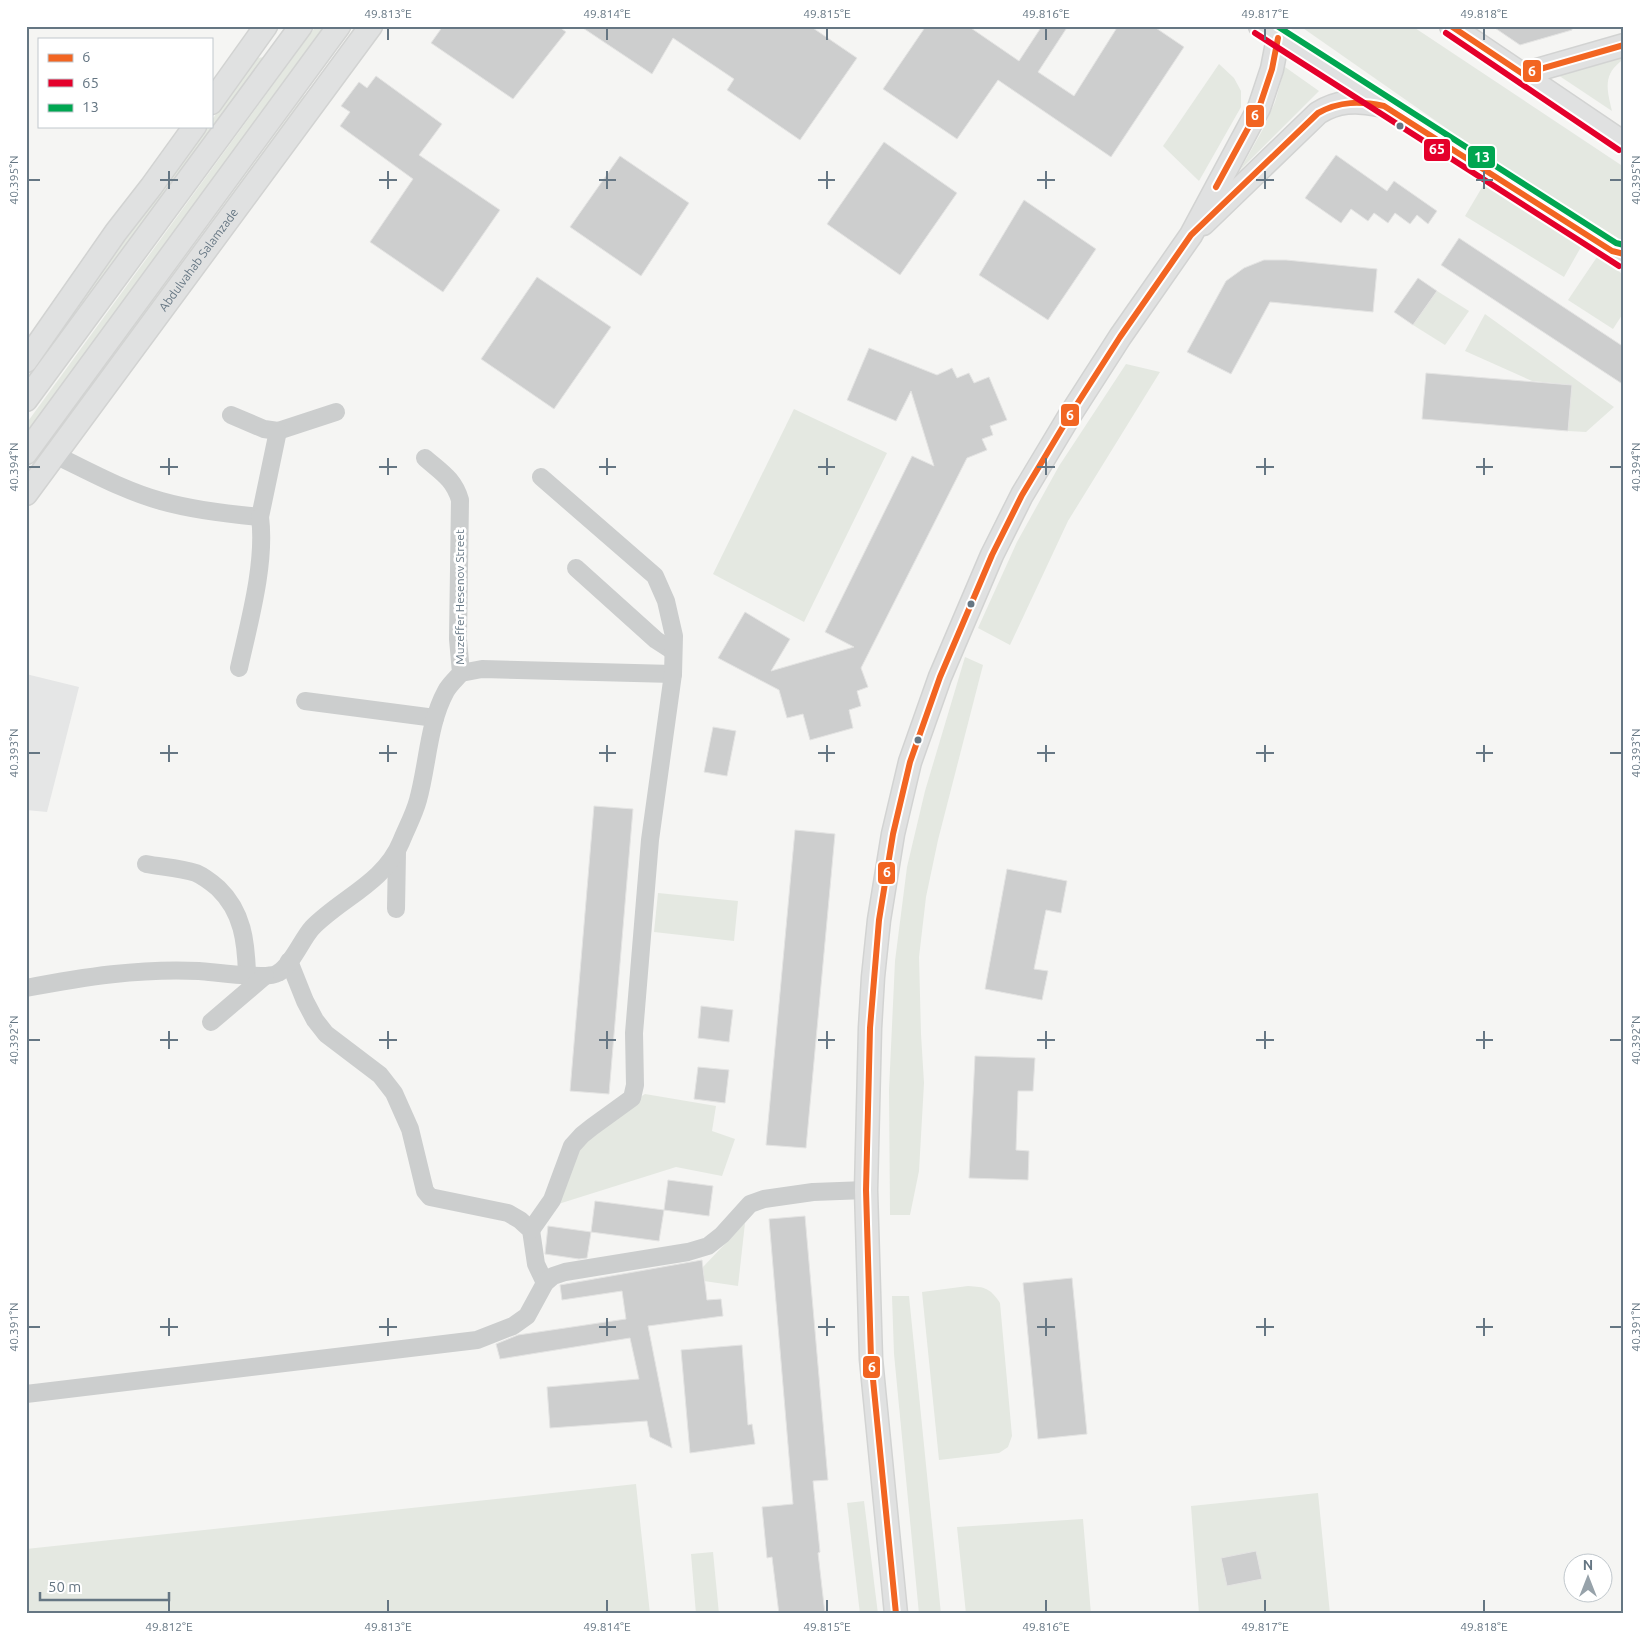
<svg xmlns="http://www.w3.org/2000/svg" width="1650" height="1640" viewBox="0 0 1650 1640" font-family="Ubuntu,sans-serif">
<rect width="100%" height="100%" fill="#f5f5f3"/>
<path fill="#e5e6e6" d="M26,674l53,13 -32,125 -21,-2z"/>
<g fill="#e4e8e1">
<path d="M316,26h8l-298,408v-10z"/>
<path d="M1300,26h112l212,141v75l-155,-98z"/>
<path d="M1624,56v3c-22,15 -17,30 -12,52l-54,-36z"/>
<path d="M265,57l-239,330v-10l182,-251h3v-5l46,-63z"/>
<path d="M1219,64l15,14 7,13v16l-42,74 -36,-35z"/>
<path d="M1285,67l34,24 -79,79 23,-41 12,-27z"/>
<path d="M304,95l2,3 -280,383v-7z"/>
<path d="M1484,184l97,63 -17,30 -99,-61z"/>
<path d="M1597,257l27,18v37l-11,17 -45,-29z"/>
<path d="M1437,291l32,20 -24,34 -32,-20z"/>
<path d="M1485,314l129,93 -28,25 -18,-1 4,-46 -40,-4 -67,-30z"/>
<path d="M1126,364l34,8 -92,149 -58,124 -32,-17 39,-86 42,-76z"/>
<path d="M794,409l93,44 -83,169 -91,-48z"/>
<path d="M965,657l18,8 -45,175 -12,57 -7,60 2,77 3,49 -5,88 -9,44h-20l-1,-125 6,-129 12,-94 18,-76z"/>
<path d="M658,893l80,8 -4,40 -80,-9z"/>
<path d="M645,1094l71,12 -4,25 23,8 -13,37 -46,-9 -124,39 21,-67z"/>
<path d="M745,1223l-7,63 -34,-5 -1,-14z"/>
<path d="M968,1286c17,1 22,2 32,17l12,133 -4,11 -9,6 -60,7 -17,-168z"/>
<path d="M892,1296h17l32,318h-22l-25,-260z"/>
<path d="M636,1484l14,130h-624v-65z"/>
<path d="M1318,1493l12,121h-131l-8,-108z"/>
<path d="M864,1501l14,113h-18l-13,-111z"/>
<path d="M1083,1519l8,95h-125l-9,-87z"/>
<path d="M713,1552l6,62h-23l-5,-60z"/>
</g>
<g fill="#cdcece" stroke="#e4e4e3">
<path d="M443,26h115l8,6 -53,67 -82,-56z"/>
<path d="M580,26h230l47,32 -57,82 -73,-50 7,-11 -61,-41 -21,36z"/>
<path d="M926,26h42l51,35 23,-35h26l-30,46 36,24 44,-70h35l31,21 -73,110 -113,-77 -41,59 -74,-50z"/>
<path d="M1492,26h80v4l-52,15z"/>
<path d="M376,76l66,48 -23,31 81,55 -57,82 -73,-50 43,-63 -73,-53 10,-14 -9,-6 18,-24 8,6z"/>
<path d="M884,142l73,51 -57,82 -73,-51z"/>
<path d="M1336,155l51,36 7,-10 43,30 -9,13 -11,-9 -7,9 -15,-11 -7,10 -14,-10 -6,8 -17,-12 -10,14 -36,-25z"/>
<path d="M620,156l69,47 -48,73 -71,-49z"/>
<path d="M1024,200l72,49 -48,71 -69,-45z"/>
<path d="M1459,238l165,109v38l-183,-120z"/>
<path d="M1264,260h22l91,9 -4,43 -103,-10 -39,72 -44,-22 39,-71 18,-13z"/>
<path d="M537,277l74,50 -57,82 -73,-50z"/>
<path d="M1418,278l19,13 -24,34 -19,-13z"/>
<path d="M869,348l68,27 15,-7 5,10 12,-5 5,10 15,-6 18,43 -17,6 3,9 -11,4 5,11 -20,8 -106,210 7,19 -11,4 4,15 -12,4 4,18 -43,12 -7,-26 -16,4 -8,-28 -61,-32 27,-46 45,27 -19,32 83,-24 -29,-15 87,-176 22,10 -23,-75 -15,30 -49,-21z"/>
<path d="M1426,373l146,12 -4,46 -146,-12z"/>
<path d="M713,727l23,4 -9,45 -23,-4z"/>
<path d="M594,806l39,3 -24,285 -39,-3z"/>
<path d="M795,830l40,4 -29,314 -40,-3z"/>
<path d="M1007,869l60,12 -6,32 -15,-3 -12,59 14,2 -6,29 -57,-11z"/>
<path d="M701,1006l32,4 -4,32 -31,-4z"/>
<path d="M975,1056l60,2 -2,33h-15l-2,59 13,1 -1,29 -59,-2z"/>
<path d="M698,1067l31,3 -4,33 -31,-4z"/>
<path d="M668,1180l45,6 -4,30 -45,-6z"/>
<path d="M595,1201l69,9 -5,31 -68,-9z"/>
<path d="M805,1216l23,264 -15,1 7,71 -2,1 7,61h-46l-7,-57 -5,1 -5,-51 31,-3 -24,-285z"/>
<path d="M548,1226l43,6 -4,26 -8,1 -34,-5z"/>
<path d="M702,1260l5,40 14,-1 2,17 -75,10 24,122 -22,-11 -3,-16 -97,7 -3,-41 92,-8 -9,-41 -130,21 -4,-15 22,-9 108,-16 -4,-28 -60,9 -2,-15z"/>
<path d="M1072,1278l15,156 -49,5 -15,-156z"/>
<path d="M742,1345l6,80 4,-1 3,20 -65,9 -9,-103z"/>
<path d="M1256,1551l6,28 -35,7 -6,-28z"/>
</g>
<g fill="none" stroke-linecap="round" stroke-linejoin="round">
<g stroke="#d2d3d2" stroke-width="25">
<g id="major">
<path d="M1260,26l364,233"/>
<path d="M1451,26l173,117"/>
<path d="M1523,74l101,-29"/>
<path d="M211,103l55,-77"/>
<path d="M1203,224l115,-111c19,-12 38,-13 61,-8"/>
<path d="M26,361l90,-129 35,-45 44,-61"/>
<path d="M26,400l275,-374"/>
<path d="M26,453l313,-427"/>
<path id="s1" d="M26,494l345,-468"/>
<path d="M896,1614l-25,-255 -5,-169 4,-162 3,-51 6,-57 14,-86 17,-72 30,-85 52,-122 30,-60 48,-80 50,-78 71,-102 68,-127 13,-39 6,-31"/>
</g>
</g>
<g stroke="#cccece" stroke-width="18">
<path d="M278,431l58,-19"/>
<path d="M55,455c34,16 69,36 106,46 32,9 66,13 99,16l18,-86 -14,-2 -33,-14"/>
<path d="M576,568l80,72 17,11"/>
<path d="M239,668c10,-45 27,-105 21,-151"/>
<path d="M461,673l21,-4 191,5"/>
<path d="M305,701l130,17"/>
<path d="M146,864c16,3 34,4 50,9 9,4 15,9 22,15 25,24 28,54 29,86"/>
<path d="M396,909l1,-57"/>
<path d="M289,961l16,40 10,19 11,14 54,41 14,18 16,36 15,62 5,6 78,16 12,7 11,10 5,34 9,19"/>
<path d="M26,988c57,-11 115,-20 173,-17 16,1 68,9 79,2 13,-7 24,-34 34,-45 29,-30 72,-45 89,-86 5,-13 13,-27 17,-42 10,-36 10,-76 28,-109 4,-7 10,-12 15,-18l-3,-34 2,-139c-6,-21 -19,-28 -35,-42"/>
<path d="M211,1022l54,-46"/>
<path d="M531,1230l21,-30 20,-54 10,-11 10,-8 40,-29 3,-13 -1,-52 16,-193 23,-166 1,-38 -8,-35 -11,-25 -114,-99"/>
<path d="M26,1394l451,-54 36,-14 14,-10 18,-33 8,-7 12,-4 123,-20 20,-6 14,-11 28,-31 14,-5 49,-7 53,-2"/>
</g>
<use href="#major" stroke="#e0e1e1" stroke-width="22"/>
<g stroke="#fff" stroke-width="10">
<g id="bus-1">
<path d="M1451,26l72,48 101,-29"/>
<path d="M1216,187l43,-79 13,-39 6,-31"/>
<path d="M896,1614l-25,-255 -5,-169 4,-162 9,-108 14,-86 17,-72 30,-85 52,-122 30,-60 48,-80 50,-78 71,-102 127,-122c22,-12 42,-12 66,-7l228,145 12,3"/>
</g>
</g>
<g stroke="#fff" stroke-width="10">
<g id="bus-2">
<path d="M1255,33l364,233"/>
<path d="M1446,33l173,117"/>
</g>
</g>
<g stroke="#fff" stroke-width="10">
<path id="bus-3" d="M1277,26l339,217 8,2"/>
</g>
<use href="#bus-1" stroke="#f26522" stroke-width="6"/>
<use href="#bus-2" stroke="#e4002b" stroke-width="6"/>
<use href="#bus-3" stroke="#00a651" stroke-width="6"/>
</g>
<path fill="none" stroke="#657683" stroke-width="2" d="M388,28v12M607,28v12M827,28v12M1046,28v12M1265,28v12M1484,28v12M169,171v18M388,171v18M607,171v18M827,171v18M1046,171v18M1265,171v18M1484,171v18M28,180h12M160,180h18M379,180h18M599,180h17M818,180h17M1037,180h18M1256,180h18M1476,180h17M1610,180h12M169,458v17M388,458v17M607,458v17M827,458v17M1046,458v17M1265,458v17M1484,458v17M28,467h12M160,467h18M379,467h18M599,467h17M818,467h17M1037,467h18M1256,467h18M1476,467h17M1610,467h12M169,745v17M388,745v17M607,745v17M827,745v17M1046,745v17M1265,745v17M1484,745v17M28,753h12M160,753h18M379,753h18M599,753h17M818,753h17M1037,753h18M1256,753h18M1476,753h17M1610,753h12M169,1031v18M388,1031v18M607,1031v18M827,1031v18M1046,1031v18M1265,1031v18M1484,1031v18M28,1040h12M160,1040h18M379,1040h18M599,1040h17M818,1040h17M1037,1040h18M1256,1040h18M1476,1040h17M1610,1040h12M169,1318v18M388,1318v18M607,1318v18M827,1318v18M1046,1318v18M1265,1318v18M1484,1318v18M28,1327h12M160,1327h18M379,1327h18M599,1327h17M818,1327h17M1037,1327h18M1256,1327h18M1476,1327h17M1610,1327h12M169,1600v12M388,1600v12M607,1600v12M827,1600v12M1046,1600v12M1265,1600v12M1484,1600v12"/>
<g fill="#657683" stroke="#fff" stroke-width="2">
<circle cx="1400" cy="126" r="4.5"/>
<circle cx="971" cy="604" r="4.5"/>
<circle cx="918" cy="740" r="4.5"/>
</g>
<g text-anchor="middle" stroke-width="5" stroke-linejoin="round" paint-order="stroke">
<g font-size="12" fill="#657683" stroke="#fff">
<text dy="4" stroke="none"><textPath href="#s1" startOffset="291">Abdulvahab Salamzade</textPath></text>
<text transform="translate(460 597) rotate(-90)" y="4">Muzеffеr Hеsеnov Street</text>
</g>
</g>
<g stroke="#fff" stroke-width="2">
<rect x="1522" y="59" width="20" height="24" rx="5" fill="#f26522"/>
<rect x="1245" y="104" width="20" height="24" rx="5" fill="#f26522"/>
<rect x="1423" y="138" width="28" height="24" rx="5" fill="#e4002b"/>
<rect x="1467" y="145" width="29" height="24" rx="5" fill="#00a651"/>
<rect x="1060" y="403" width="20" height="24" rx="5" fill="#f26522"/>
<rect x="877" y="861" width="19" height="24" rx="5" fill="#f26522"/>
<rect x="862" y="1355" width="19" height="24" rx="5" fill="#f26522"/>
</g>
<g font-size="14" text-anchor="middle" font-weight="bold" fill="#fff">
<text x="1532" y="76">6</text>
<text x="1255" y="120">6</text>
<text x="1437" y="154">65</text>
<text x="1482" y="162">13</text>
<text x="1070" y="420">6</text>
<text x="887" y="877">6</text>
<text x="872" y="1372">6</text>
</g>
<rect width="1650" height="1640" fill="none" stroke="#ffffff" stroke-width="55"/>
<rect x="38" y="38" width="175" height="90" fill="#ffffff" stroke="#c1c8cd"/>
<rect x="48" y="54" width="25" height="8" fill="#f26522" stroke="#c1c8cd"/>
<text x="82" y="62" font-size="15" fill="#657683">6</text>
<rect x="48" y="79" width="25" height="8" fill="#e4002b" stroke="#c1c8cd"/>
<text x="82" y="88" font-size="15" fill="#657683">65</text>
<rect x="48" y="104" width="25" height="8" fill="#00a651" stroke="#c1c8cd"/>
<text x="82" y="112" font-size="15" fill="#657683">13</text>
<g transform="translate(1588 1578)"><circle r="24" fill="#ffffff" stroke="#c1c8cd"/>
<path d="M0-4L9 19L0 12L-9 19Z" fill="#97a2aa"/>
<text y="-8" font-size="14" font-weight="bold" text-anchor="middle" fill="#657683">N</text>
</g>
<path d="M40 1592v8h129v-8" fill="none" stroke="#657683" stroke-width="2.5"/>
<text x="48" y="1592" font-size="15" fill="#657683" stroke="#ffffff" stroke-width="4" paint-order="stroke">50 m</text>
<rect x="28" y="28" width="1594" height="1584" fill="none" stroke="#657683" stroke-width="2"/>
<g font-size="12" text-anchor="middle" fill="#657683">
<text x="388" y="18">49.813°E</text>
<text x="607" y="18">49.814°E</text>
<text x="827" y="18">49.815°E</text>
<text x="1046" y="18">49.816°E</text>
<text x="1265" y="18">49.817°E</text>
<text x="1484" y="18">49.818°E</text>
<text transform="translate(14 180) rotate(-90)" y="4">40.395°N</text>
<text transform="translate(1636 180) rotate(-90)" y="4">40.395°N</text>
<text transform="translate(14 467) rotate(-90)" y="4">40.394°N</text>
<text transform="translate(1636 467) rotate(-90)" y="4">40.394°N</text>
<text transform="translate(14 753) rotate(-90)" y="4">40.393°N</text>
<text transform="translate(1636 753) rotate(-90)" y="4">40.393°N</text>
<text transform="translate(14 1040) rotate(-90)" y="4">40.392°N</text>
<text transform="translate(1636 1040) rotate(-90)" y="4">40.392°N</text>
<text transform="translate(14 1327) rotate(-90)" y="4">40.391°N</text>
<text transform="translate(1636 1327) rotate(-90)" y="4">40.391°N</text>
<text x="169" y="1631">49.812°E</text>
<text x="388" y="1631">49.813°E</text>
<text x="607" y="1631">49.814°E</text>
<text x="827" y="1631">49.815°E</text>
<text x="1046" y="1631">49.816°E</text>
<text x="1265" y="1631">49.817°E</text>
<text x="1484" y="1631">49.818°E</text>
</g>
</svg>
